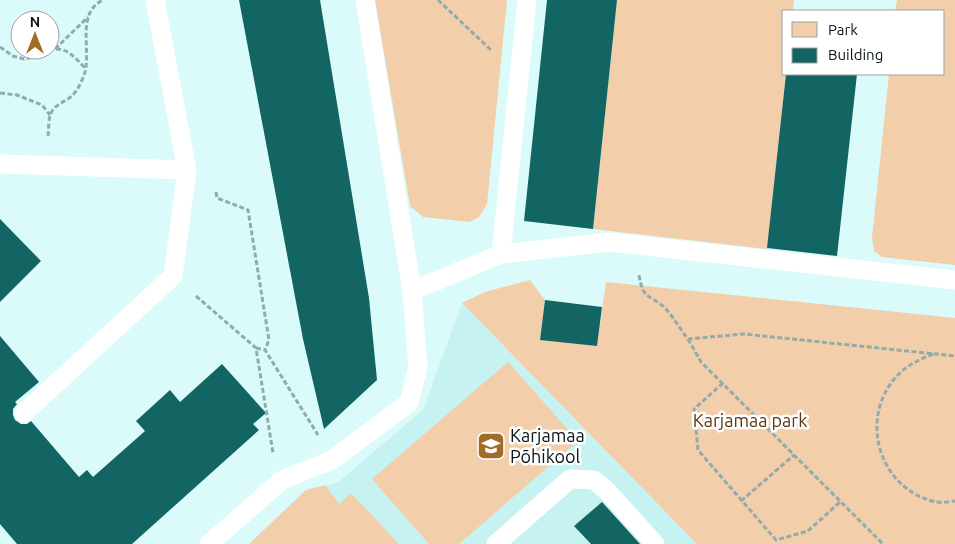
<svg xmlns="http://www.w3.org/2000/svg" width="955" height="544" viewBox="0 0 955 544" font-family="Ubuntu,sans-serif">
<rect width="100%" height="100%" fill="#dafbfa"/>
<path fill="#c6f2f1" d="M462,303l235,241h-448l57,-54 31,-7 86,-73z"/>
<g fill="#f2ceaa">
<path d="M375,0h132l-20,204 -8,13 -10,5 -46,-5 -13,-11z"/>
<path d="M617,0h177l-1,11h-9v63h2l-19,175 -174,-20z"/>
<path d="M897,0h58v265l-73,-8 -8,-6 -2,-13 17,-164h55v-63h-49z"/>
<path d="M530,280l15,20 -5,39 57,7 9,-64 349,36v226h-258l-235,-241 23,-11z"/>
<path d="M508,362l70,79 -119,103h-30l-57,-65z"/>
<path d="M325,485l14,19 12,-11 48,51h-150l57,-54z"/>
</g>
<g fill="#136564">
<path d="M239,0h81l49,298 8,82 -53,49 -21,-90z"/>
<path d="M547,0h70l-24,229 -69,-8z"/>
<path d="M786,74h71l-20,182 -70,-8z"/>
<path d="M0,219l41,42 -41,41z"/>
<path d="M545,300l57,7 -5,39 -57,-6z"/>
<path d="M0,336l39,46 -24,20 2,2 -4,5v6l2,5 6,4h6l4,-3 48,56 8,-7 6,7 52,-46 -9,-10 34,-31 10,12 42,-38 44,49 -13,11 6,6 -127,114h-115l-17,-20z"/>
<path d="M602,502l38,42h-49l-17,-18z"/>
</g>
<g fill="none" stroke-linecap="round" stroke-linejoin="round">
<g stroke="#92abab" stroke-width="3" stroke-dasharray="5 2.5" stroke-linecap="butt">
<path d="M438,0l53,50"/>
<path d="M0,47l13,9 11,3 14,-3 17,-7 33,-32"/>
<path d="M56,49c13,0 20,10 29,19"/>
<path d="M0,93l17,2 25,10 8,10"/>
<path d="M48,136c1,-7 0,-16 3,-23 4,-9 14,-11 21,-17 6,-6 11,-17 13,-24 6,-23 -9,-59 18,-72"/>
<path d="M216,192l1,6 31,12 21,130 -4,10"/>
<path d="M639,275c4,25 10,19 25,32 9,9 16,22 24,32l56,-5 211,22"/>
<path d="M196,296l60,52 17,105"/>
<path d="M688,339l13,23 182,182"/>
<path d="M256,348l9,2 53,85"/>
<path d="M933,354c-12,5 -24,10 -33,19 -43,41 -23,116 36,129 6,1 13,0 19,-1"/>
<path d="M723,383l-29,26 4,41 78,90 32,-9 32,-29"/>
<path d="M741,501l53,-46"/>
</g>
<g stroke="#fff" stroke-width="19">
<path d="M0,164l187,6"/>
<path d="M501,254l26,-254"/>
<path d="M412,291l89,-37 108,-12 346,38"/>
<path d="M24,413l149,-137 14,-106 -32,-170"/>
<path d="M209,544l73,-64 50,-20 77,-57 9,-36 -6,-76 -47,-291"/>
<path d="M496,544l74,-65 24,1 14,12 47,52"/>
</g>
</g>
<defs>
<g id="school-square" transform="scale(1.4375)"><rect x="-9" y="-9" width="18" height="18" rx="4" fill="#a36b28" stroke="#fff"/><path d="M0-5L7-2L0 1L-7-2ZM-4 1L0 2.5L4 1V4Q0 6-4 4Z" fill="#fff"/></g>
</defs>
<g fill-rule="evenodd">
<use href="#school-square" x="491" y="446"/>
</g>
<g text-anchor="middle" stroke-width="5" stroke-linejoin="round" paint-order="stroke">
<g font-size="18" fill="#5b3910" stroke="#fff">
<text x="750" y="427">Karjamaa park</text>
</g>
<g font-size="18" fill="#091515" stroke="#fff" text-anchor="start">
<text x="510" y="442">Karjamaa<tspan x="510" dy="21">Põhikool</tspan></text>
</g>
</g>
<rect x="782" y="10" width="162" height="65" fill="#ffffff" stroke="#9da1a1"/>
<rect x="792" y="22" width="25" height="15" fill="#f2ceaa" stroke="#9da1a1"/>
<text x="828" y="35" font-size="15" fill="#091515">Park</text>
<rect x="792" y="48" width="25" height="15" fill="#136564" stroke="#9da1a1"/>
<text x="828" y="60" font-size="15" fill="#091515">Building</text>
<g transform="translate(35 35)"><circle r="24" fill="#ffffff" stroke="#9da1a1"/>
<path d="M0-4L9 19L0 12L-9 19Z" fill="#a36b28"/>
<text y="-8" font-size="14" font-weight="bold" text-anchor="middle" fill="#091515">N</text>
</g>
</svg>
